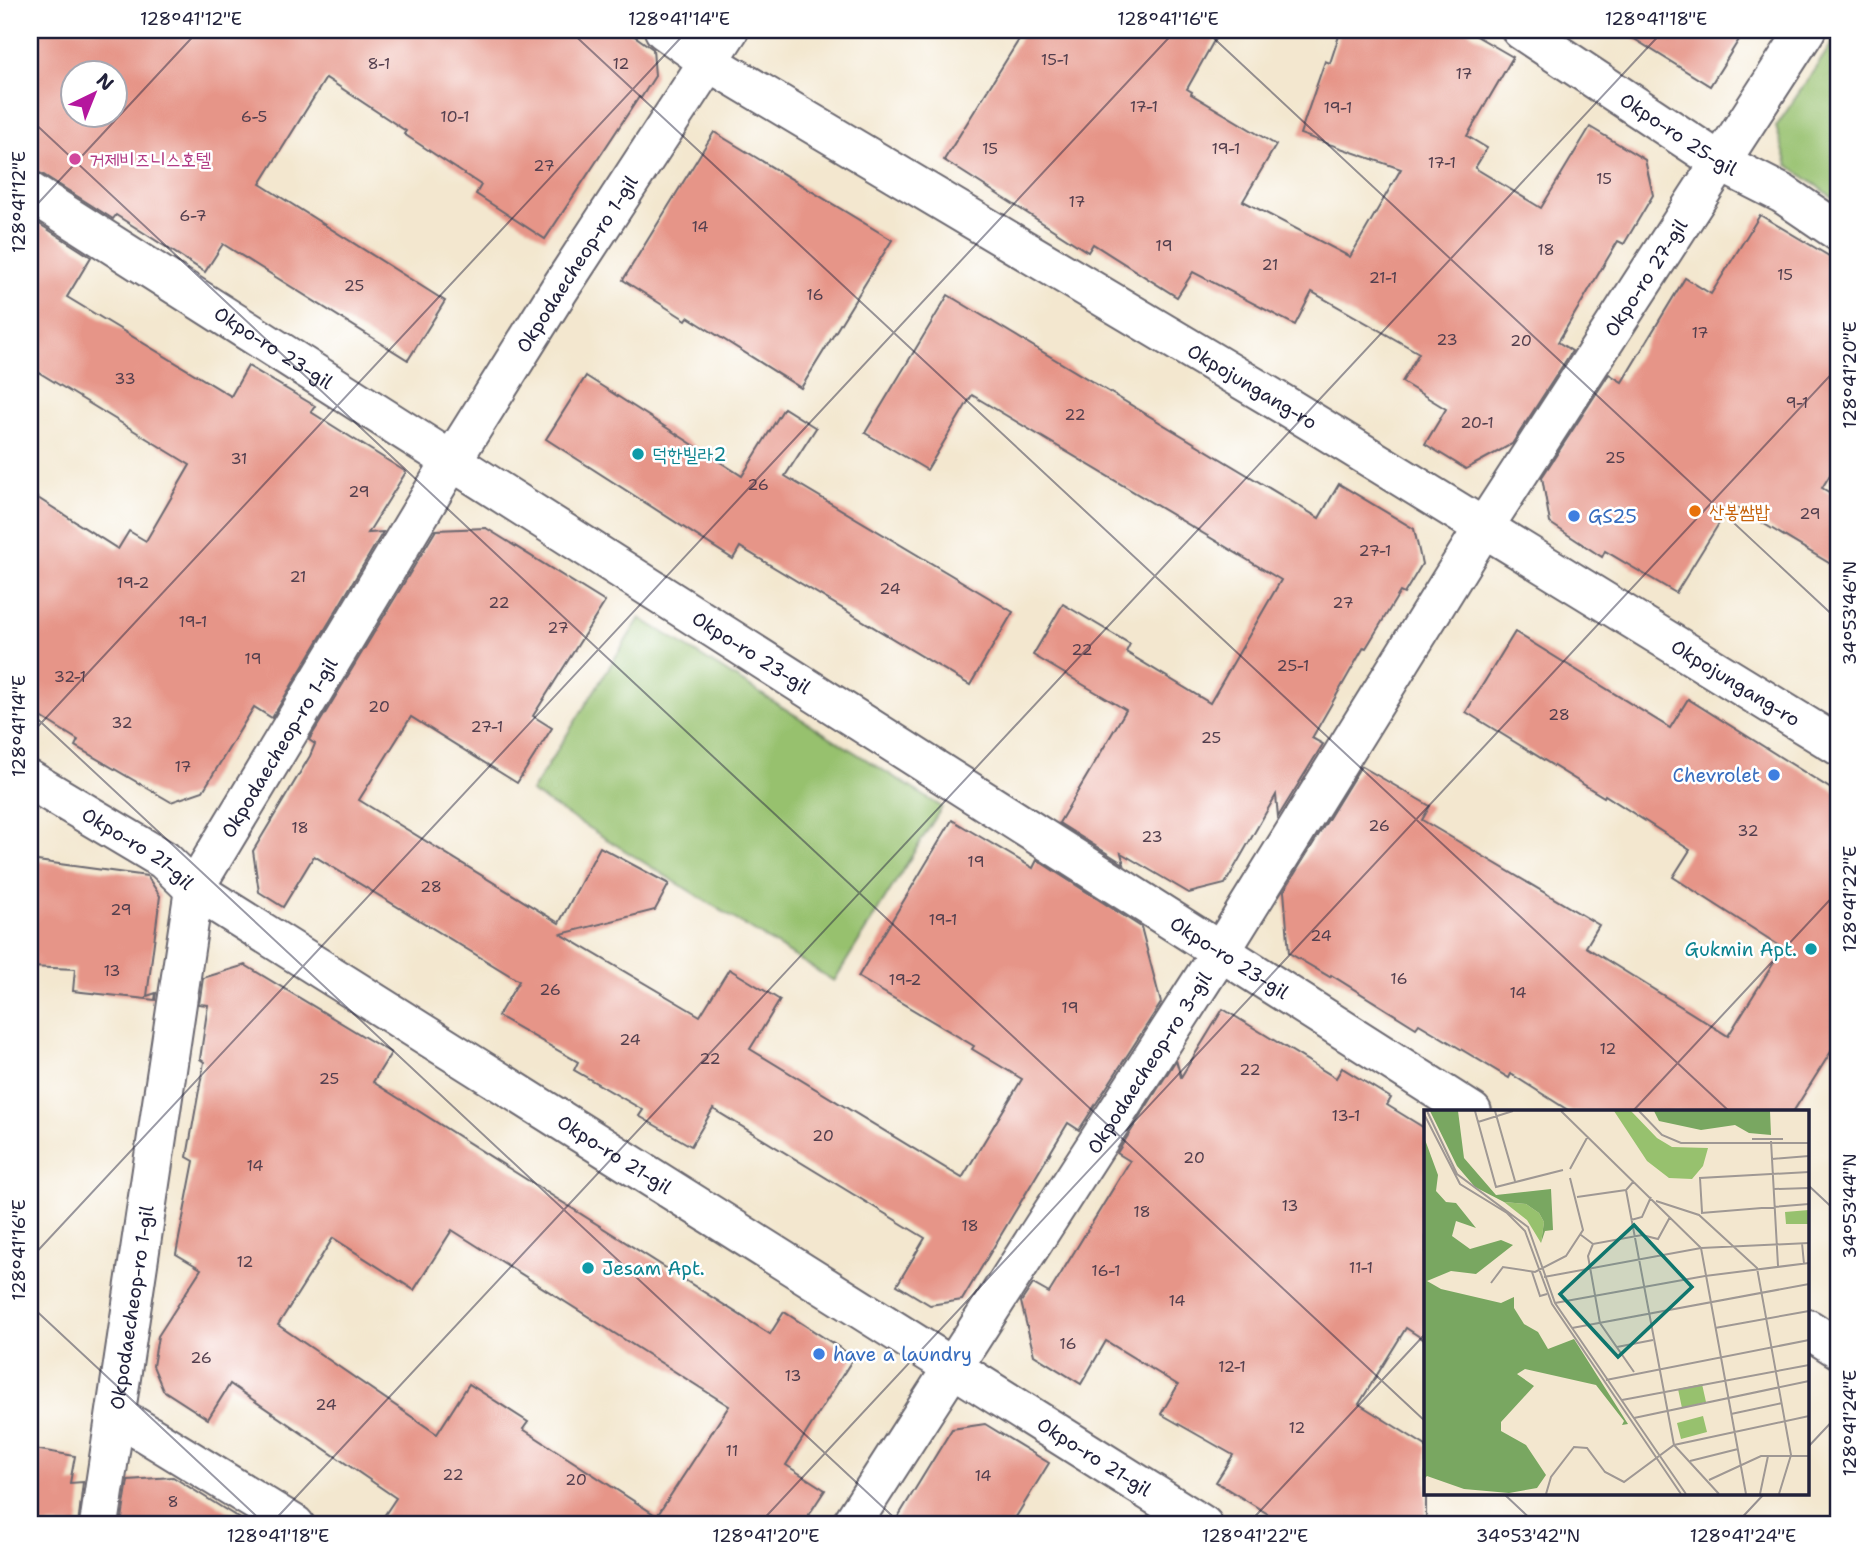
<svg xmlns="http://www.w3.org/2000/svg" width="1869" height="1555" viewBox="0 0 1869 1555" font-family="'Shantell Sans','Poor Story',sans-serif">
<rect width="100%" height="100%" fill="#fff"/>
<filter id="ink" filterUnits="userSpaceOnUse"><feTurbulence type="fractalNoise" baseFrequency=".0143" numOctaves="2"/><feDisplacementMap in="SourceGraphic" scale="14" xChannelSelector="R" yChannelSelector="G"/><feConvolveMatrix kernelMatrix="1 2 1 2 8 2 1 2 1" color-interpolation-filters="sRGB"/></filter>
<filter id="wash" filterUnits="userSpaceOnUse"><feTurbulence type="fractalNoise" baseFrequency=".00686" numOctaves="4" result="noise"/><feDisplacementMap in="SourceGraphic" scale="28" xChannelSelector="R" yChannelSelector="G"/><feGaussianBlur stdDeviation="1.57" result="paint"/><feColorMatrix in="noise" values="0 0 0 0 0 0 0 0 0 0 0 0 0 0 0 0 0 1.4 0 .05"/><feComposite in="paint" operator="in"/></filter>
<g filter="url(#wash)">
<rect width="100%" height="100%" fill="#f3e7cf"/>
<g fill="#97c16e" stroke="#5c7254" stroke-width="2">
<path d="M1839,33v169l-51,-37 -12,-38z"/>
<path d="M640,618l302,189 -108,174 -303,-189z"/>
</g>
<g id="blocks">
<g fill="#e69588" fill-rule="evenodd">
<path d="M30,30h596l27,19 2,27 -14,22 -2,-1 -94,142 -69,-45 5,-9 -77,-51 2,-3 -80,-53 -66,106 185,117 -37,59 -185,-116 -18,28 -89,-57 -3,4 -71,-45 -12,-4zM74,74h42v42h-42z"/>
<path d="M1025,30h195l-33,59 5,3 -1,2 85,51 -33,56 107,56 51,-88 -101,-35 25,-73 5,2 11,-33h125l47,27 -46,79 20,12 -12,20 66,40 49,-81 55,33 8,35 -29,49 -6,-3 -60,101 14,9 -60,93 -46,25 -41,-25 21,-35 -44,-27 17,-29 -107,-61 -17,33 -102,-53 -16,25 -84,-53 -5,8 -144,-92z"/>
<path d="M1620,30h125l-35,56z"/>
<path d="M714,132l178,108 -91,148 -113,-71 -2,3 -63,-40z"/>
<path d="M1760,215l79,47v198l-17,28 17,10v71l-108,-65 -55,89 -71,-42 -3,6 -52,-34 -8,-46 67,-103 13,8 63,-104 26,16z"/>
<path d="M30,218l61,39 -24,40 164,99 17,-30 67,40 -4,6 95,60 -38,61 15,-1 -111,186 -18,-11 -51,84 -32,11 -96,-56 3,-6 -48,-30v-217l88,56 11,-18 17,10 44,-76 -160,-98z"/>
<path d="M948,295l371,223 20,-34 75,45 8,35 -18,30 -4,-2 -34,56 -2,-1 -52,91 11,6 -45,73 -2,-22 -51,89 -36,9 -68,-40 3,11 -65,-41 67,-113 -93,-55 30,-51 67,40 -4,8 84,51 71,-123 -309,-185 -45,75 -62,-37z"/>
<path d="M586,376l156,100 42,-68 32,20 -31,48 228,136 -43,73 -230,-138 -7,12 -187,-120z"/>
<path d="M486,528l119,74 -72,114 19,12 -35,55 -106,-66 -52,83 200,123 41,-76 69,37 -14,26 -94,24 139,82 29,-47 51,31 -30,49 212,129 60,-99 -50,-30 2,-3 -116,-69 94,-157 81,48 4,-8 104,67 20,76 -82,127 -11,-7 -106,177 -32,5 -33,-20 28,-47 -212,-129 -22,37 -52,-30 4,-6 -69,-40 4,-8 -80,-46 21,-35 -205,-125 -31,51 -24,-15 -6,-41 57,-95 5,-12 -6,-4 127,-210z"/>
<path d="M1515,632l155,96 18,-29 151,95v245l-46,73h-222l-60,-38 -2,4 -90,-54 -3,4 -85,-53 -1,2 -41,-24 -5,-62 77,-125 69,40 -8,14 177,105 -13,22 142,89 55,-88 -110,-71 17,-27 -85,-55 -1,2 -138,-85z"/>
<path d="M30,860l117,16 13,20 -13,100 9,-3 -1,7 -82,-9 2,-22 -45,-2z"/>
<path d="M245,965l146,88 -18,29 397,252 14,-22 70,45 -68,108 39,25 -23,35h-424l18,-27 -166,-114 -22,35 -45,-29 -10,-24 5,-30 43,-67 -25,-15 18,-93 -7,-4 17,-95 -4,-3 8,-54 -9,-1 4,-26zM452,1230l277,176 -72,110 -134,-87 5,-7 -59,-38 -32,50 -159,-109 55,-87 81,52z"/>
<path d="M1223,1009l113,69 6,-10 49,30 -4,7 39,24v212l-20,-13 -47,76 67,42v79h-140l-70,-43 17,-27 -72,-41 17,-29 -72,-44 -25,43 -47,-29 -13,-53 12,-18 16,9 81,-132 -13,-8 59,-93 5,17z"/>
<path d="M985,1424l64,39 -38,62h-118l59,-96z"/>
<path d="M34,1449l41,7 -5,27 13,-1 -5,43h-48v-52z"/>
<path d="M173,1477l77,48h-129l7,-45z"/>
</g>
</g>
</g>
<g filter="url(#ink)">
<use href="#blocks" fill-opacity="0" stroke="#6b676f" stroke-width="2"/>
<g fill="none" stroke-linecap="round" stroke-linejoin="round">
<g stroke="#6b676f" stroke-width="42">
<g id="street">
<path id="s1" d="M1521,30l199,132 63,32 56,38"/>
<path id="s2" d="M30,192l1442,920"/>
<path id="s3" d="M30,780l134,80 30,29 1009,636"/>
<path d="M1808,1329l31,20"/>
<path d="M116,1415l179,110"/>
<path id="s4" d="M99,1525l95,-636 257,-427 108,-172 170,-260"/>
<path id="s5" d="M851,1525l370,-574 263,-424 322,-497"/>
</g>
</g>
<g stroke="#6b676f" stroke-width="42">
<g id="secondary">
<path id="s6" d="M664,30l45,32 577,344 553,340"/>
</g>
</g>
<use href="#street" stroke="#fff" stroke-width="38"/>
<use href="#secondary" stroke="#fff" stroke-width="38"/>
</g>
</g>
<path fill="none" stroke="#22223b" stroke-width="2" stroke-opacity="0.45" d="M569,30l1161,1082M1205,30l634,591M30,119l1396,1303M30,212l169,-182M30,712l872,813M30,735l658,-705M1632,1112l207,-222M1808,1185l31,29M30,1259l1146,-1229M30,1305l236,220M1808,1447l31,-33M1504,1494l33,31M270,1525l1394,-1495M758,1525l1081,-1159M1247,1525l179,-192M1735,1525l29,-31"/>
<circle fill="#d1479c" stroke="#fff" stroke-width="2.5" cx="75" cy="159" r="7"/>
<g fill="#0f9aa8" stroke="#fff" stroke-width="2.5">
<circle cx="638" cy="454" r="7"/>
<circle cx="1811" cy="949" r="7"/>
<circle cx="588" cy="1268" r="7"/>
</g>
<circle fill="#e8710a" stroke="#fff" stroke-width="2.5" cx="1695" cy="511" r="7"/>
<g fill="#3f7fe0" stroke="#fff" stroke-width="2.5">
<circle cx="1574" cy="516" r="7"/>
<circle cx="1774" cy="775" r="7"/>
<circle cx="819" cy="1354" r="7"/>
</g>
<g text-anchor="middle" stroke-width="5" stroke-linejoin="round" paint-order="stroke">
<g font-size="16" fill="#533f4e">
<text x="1055" y="65">15-1</text>
<text x="379" y="69">8-1</text>
<text x="621" y="69">12</text>
<text x="1464" y="79">17</text>
<text x="1144" y="112">17-1</text>
<text x="1338" y="113">19-1</text>
<text x="254" y="122">6-5</text>
<text x="455" y="122">10-1</text>
<text x="990" y="154">15</text>
<text x="1226" y="154">19-1</text>
<text x="1442" y="168">17-1</text>
<text x="544" y="171">27</text>
<text x="1604" y="184">15</text>
<text x="1077" y="207">17</text>
<text x="193" y="221">6-7</text>
<text x="700" y="232">14</text>
<text x="1164" y="251">19</text>
<text x="1546" y="255">18</text>
<text x="1270" y="270">21</text>
<text x="1785" y="280">15</text>
<text x="1383" y="283">21-1</text>
<text x="354" y="291">25</text>
<text x="815" y="300">16</text>
<text x="1700" y="338">17</text>
<text x="1447" y="345">23</text>
<text x="1521" y="346">20</text>
<text x="125" y="384">33</text>
<text x="1797" y="408">9-1</text>
<text x="1075" y="420">22</text>
<text x="1477" y="428">20-1</text>
<text x="1615" y="463">25</text>
<text x="239" y="464">31</text>
<text x="758" y="490">26</text>
<text x="359" y="497">29</text>
<text x="1810" y="519">29</text>
<text x="1375" y="556">27-1</text>
<text x="298" y="582">21</text>
<text x="133" y="588">19-2</text>
<text x="890" y="594">24</text>
<text x="499" y="608">22</text>
<text x="1343" y="608">27</text>
<text x="193" y="627">19-1</text>
<text x="558" y="633">27</text>
<text x="1082" y="655">22</text>
<text x="253" y="664">19</text>
<text x="1293" y="671">25-1</text>
<text x="70" y="682">32-1</text>
<text x="379" y="712">20</text>
<text x="1559" y="720">28</text>
<text x="122" y="728">32</text>
<text x="487" y="732">27-1</text>
<text x="1211" y="743">25</text>
<text x="183" y="772">17</text>
<text x="1379" y="831">26</text>
<text x="300" y="833">18</text>
<text x="1748" y="836">32</text>
<text x="1152" y="842">23</text>
<text x="976" y="867">19</text>
<text x="431" y="892">28</text>
<text x="121" y="915">29</text>
<text x="943" y="925">19-1</text>
<text x="1321" y="941">24</text>
<text x="112" y="976">13</text>
<text x="1399" y="984">16</text>
<text x="905" y="985">19-2</text>
<text x="550" y="995">26</text>
<text x="1518" y="998">14</text>
<text x="1070" y="1013">19</text>
<text x="630" y="1045">24</text>
<text x="1608" y="1054">12</text>
<text x="710" y="1064">22</text>
<text x="1250" y="1075">22</text>
<text x="329" y="1084">25</text>
<text x="1346" y="1121">13-1</text>
<text x="823" y="1141">20</text>
<text x="1194" y="1163">20</text>
<text x="255" y="1171">14</text>
<text x="1290" y="1211">13</text>
<text x="1142" y="1217">18</text>
<text x="970" y="1231">18</text>
<text x="245" y="1267">12</text>
<text x="1361" y="1273">11-1</text>
<text x="1106" y="1276">16-1</text>
<text x="1177" y="1306">14</text>
<text x="1068" y="1349">16</text>
<text x="201" y="1363">26</text>
<text x="1232" y="1372">12-1</text>
<text x="793" y="1381">13</text>
<text x="326" y="1410">24</text>
<text x="1297" y="1433">12</text>
<text x="732" y="1456">11</text>
<text x="453" y="1480">22</text>
<text x="983" y="1481">14</text>
<text x="576" y="1485">20</text>
<text x="173" y="1507">8</text>
</g>
<g font-size="19" fill="#22223b" stroke="#fff">
<text dy="7" stroke="none"><textPath href="#s1" startOffset="189">Okpo-ro 25-gil</textPath></text>
<text dy="7" stroke="none"><textPath href="#s4" startOffset="1376">Okpodaecheop-ro 1-gil</textPath></text>
<text dy="7" stroke="none"><textPath href="#s5" startOffset="1479">Okpo-ro 27-gil</textPath></text>
<text dy="7" stroke="none"><textPath href="#s2" startOffset="289">Okpo-ro 23-gil</textPath></text>
<text dy="7" stroke="none"><textPath href="#s6" startOffset="688">Okpojungang-ro</textPath></text>
<text dy="7" stroke="none"><textPath href="#s2" startOffset="856">Okpo-ro 23-gil</textPath></text>
<text dy="7" stroke="none"><textPath href="#s6" startOffset="1255">Okpojungang-ro</textPath></text>
<text dy="7" stroke="none"><textPath href="#s4" startOffset="808">Okpodaecheop-ro 1-gil</textPath></text>
<text dy="7" stroke="none"><textPath href="#s3" startOffset="128">Okpo-ro 21-gil</textPath></text>
<text dy="7" stroke="none"><textPath href="#s2" startOffset="1423">Okpo-ro 23-gil</textPath></text>
<text dy="7" stroke="none"><textPath href="#s5" startOffset="550">Okpodaecheop-ro 3-gil</textPath></text>
<text dy="7" stroke="none"><textPath href="#s3" startOffset="695">Okpo-ro 21-gil</textPath></text>
<text dy="7" stroke="none"><textPath href="#s4" startOffset="220">Okpodaecheop-ro 1-gil</textPath></text>
<text dy="7" stroke="none"><textPath href="#s3" startOffset="1262">Okpo-ro 21-gil</textPath></text>
</g>
<g font-size="19" fill="#b23c85" stroke="#fff" text-anchor="start">
<text x="89" y="166">거제비즈니스호텔</text>
</g>
<g font-size="19" fill="#0d838f" stroke="#fff" text-anchor="start">
<text x="652" y="461">덕한빌라2</text>
<text x="1797" y="956" text-anchor="end">Gukmin Apt.</text>
<text x="602" y="1275">Jesam Apt.</text>
</g>
<g font-size="19" fill="#c56008" stroke="#fff" text-anchor="start">
<text x="1709" y="518">산봉쌈밥</text>
</g>
<g font-size="19" fill="#366cbe" stroke="#fff" text-anchor="start">
<text x="1588" y="523">GS25</text>
<text x="1760" y="782" text-anchor="end">Chevrolet</text>
<text x="833" y="1361">have a laundry</text>
</g>
</g>
<g transform="translate(1424 1110)">
<rect width="385" height="385" fill="#f3e7cf"/>
<path d="M190,1h17l26,27 15,9 36,1 -5,18 -11,13 -23,-1 -22,-17zM80,92l22,2 13,9 5,9 -3,21 -14,-23zM385,100v14h-23l-1,-12zM278,274l4,18 -24,6 -4,-19zM279,306l4,16 -26,7 -4,-16z" fill="#97c16e"/>
<path d="M6,1h28l6,47 32,37 55,-6 2,41 -8,1 -4,12 3,-21 -5,-9 -13,-9 -22,-2 -29,-15 -18,-21zM230,1h116l1,24 -22,-2 -14,-8 -34,5 -42,-9zM0,27l14,38 -2,16 10,11 10,1 20,25 -20,-7 -4,15 18,13 31,-9 12,5 -37,29 -25,-3 -24,10 14,8 60,14 13,-6v11l10,16 14,8 10,17 26,-10 54,85 -6,1 2,-4 -28,-36 -71,-16 -8,5 17,12 -33,36v9l25,14 20,30 -9,13 -28,5 -45,-4 -37,-13 -3,3z" fill="#79a761"/>
<path fill="none" stroke="#9f9894" stroke-width="2" d="M3,1l30,63 71,53 27,76 131,191M51,1l21,76 67,-17M71,1l20,70M137,1l140,137 45,246M215,1l23,24 19,8h128M0,4l36,70 47,29 18,18 27,73 129,190M54,12l35,-11M328,29h31M347,31l7,125M348,49l37,-3M146,59l18,-33M210,71l-8,9 48,255 45,49M350,79l35,-1M153,87l49,-7M232,91l43,14 58,53 34,187 -12,39M278,102l-2,-34 109,-6M277,103l108,-9M207,110l11,-3 9,-20M157,125l12,9 49,-9 16,4 12,-22M378,133l2,21M169,134l-5,12 12,67 34,49M108,162l8,24 7,-2M120,167l157,-29 108,-5M67,173l12,-16 32,5 31,-16 17,-26 -13,-52M131,193l150,-27 104,-13M148,218l237,-44M291,218l94,-17M193,237l36,-7M182,270l203,-40M198,290l187,-35M307,304l51,-11M210,308l175,-37M266,351l48,-12M285,370l52,-24h48M122,384l5,-17 23,-30 13,1 18,24 19,10 50,-37 135,-29M336,384l8,-38"/>
<path fill="#0f766e" fill-opacity="0.15" stroke="#0f766e" stroke-width="3.5" d="M210,115l58,62 -74,70 -58,-63z"/>
<rect width="385" height="385" fill="none" stroke="#22223b" stroke-width="3.5"/>
</g>
<rect width="1869" height="1555" fill="none" stroke="#fff" stroke-width="77"/>
<g transform="translate(94 94) rotate(43)"><circle r="33" fill="#ffffff" stroke="#a7a7b1" stroke-width="2"/>
<path d="M0-5L12 26L0 18L-12 26Z" fill="#b5179e"/>
<text y="-10" font-size="19" font-weight="bold" text-anchor="middle" fill="#22223b">N</text>
</g>
<rect x="38" y="38" width="1792" height="1478" fill="none" stroke="#22223b" stroke-width="2.5"/>
<g font-size="18" text-anchor="middle" fill="#22223b">
<text x="191" y="25">128°41'12"E</text>
<text x="679" y="25">128°41'14"E</text>
<text x="1168" y="25">128°41'16"E</text>
<text x="1656" y="25">128°41'18"E</text>
<text transform="translate(19 202) rotate(-90)" y="6">128°41'12"E</text>
<text transform="translate(1850 375) rotate(-90)" y="6">128°41'20"E</text>
<text transform="translate(1850 613) rotate(-90)" y="6">34°53'46"N</text>
<text transform="translate(19 726) rotate(-90)" y="6">128°41'14"E</text>
<text transform="translate(1850 899) rotate(-90)" y="6">128°41'22"E</text>
<text transform="translate(1850 1206) rotate(-90)" y="6">34°53'44"N</text>
<text transform="translate(19 1250) rotate(-90)" y="6">128°41'16"E</text>
<text transform="translate(1850 1423) rotate(-90)" y="6">128°41'24"E</text>
<text x="278" y="1542">128°41'18"E</text>
<text x="766" y="1542">128°41'20"E</text>
<text x="1255" y="1542">128°41'22"E</text>
<text x="1528" y="1542">34°53'42"N</text>
<text x="1743" y="1542">128°41'24"E</text>
</g>
</svg>
